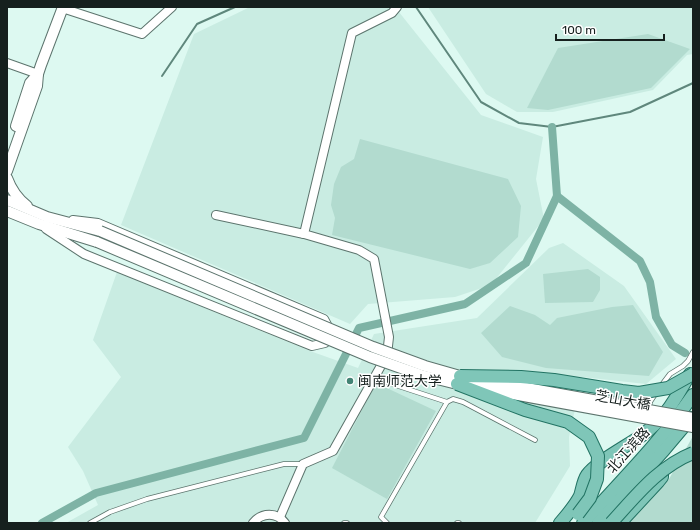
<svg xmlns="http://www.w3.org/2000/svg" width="700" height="530" viewBox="0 0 700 530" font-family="Rubik,'Noto Sans SC',sans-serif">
<rect width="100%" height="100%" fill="#ddf9f1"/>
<g fill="#c9ece2">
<path d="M250,7h145l86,108 62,22 -7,42 8,40 -53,66 -36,12 -87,7 -18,20 -229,-99 73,-191z"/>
<path d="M428,7h265v47l-6,1 -34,35 -100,22h-36l-31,-18z"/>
<path d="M563,243l61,43 52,73 -30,25 -64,-7 -13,60 1,29 -35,57h-469l32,-18 -15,-34 -15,-24 53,-70 -28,-37 24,-68 193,79 48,17 16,-34 103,-16 72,-70z"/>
</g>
<g fill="#b2dbcf">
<path d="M648,34l42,15 -39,39 -103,22 -21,-2 31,-60z"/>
<path d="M360,139l148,40 13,27 -3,31 -28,26 -20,6 -138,-34 3,-17 -4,-13 3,-21 7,-17 13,-8z"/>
<path d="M588,269l12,8v13l-7,12 -48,1 -2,-29z"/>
<path d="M633,305l30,47 -14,24 -103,-8 -44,-11 -21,-24 29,-27 25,9 15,10 7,-7 55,-11z"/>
<path d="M376,383l60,28 -49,88 -55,-31z"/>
<path d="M693,436v87h-66l42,-44z"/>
</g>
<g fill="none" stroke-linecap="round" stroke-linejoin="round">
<g stroke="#5f877c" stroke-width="2">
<path d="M416,7l65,95 38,21 33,4 78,-15 63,-29"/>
<path d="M162,76l35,-52 38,-17"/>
</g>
<g stroke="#7eb3a5" stroke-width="8">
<path d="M552,127l5,69"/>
<path d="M42,523l54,-30 208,-55 55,-110 106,-24 61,-41 31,-67 83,65 10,21 6,35 16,28 13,8"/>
</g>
<g stroke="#5c746d" stroke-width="5.5">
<g id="service">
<path d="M374,378l73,24"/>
<path d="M661,386l9,-12 13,-8 5,-5 5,-9"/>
<path d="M649,410l1,-8 6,-9"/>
<path d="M90,523l20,-11 37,-13 137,-35h19"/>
<path d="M344,523h3"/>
<path d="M387,523l-6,-6 66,-115 6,-3 10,3 72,38"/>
<path d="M457,523h2"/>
</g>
</g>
<g stroke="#5c746d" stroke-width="10">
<g id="minor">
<path d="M62,8l80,26 30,-27"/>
<path d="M7,63l31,11"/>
<path d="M216,215l88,19"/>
<path d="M46,229l38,25 228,92 13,-3 6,-11 -7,-13 -226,-96 -25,-3"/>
<path d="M280,517l23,-53 30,-13 54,-96 2,-18 -15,-78 -15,-9 -55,-16 48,-201 40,-20 5,-6"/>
<path d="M253,523c9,-11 24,-11 32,0"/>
</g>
</g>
<g stroke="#5c746d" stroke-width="12">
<g id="tertiary">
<path d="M16,126l14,-43 8,-9"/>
<path d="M7,171l30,-85 1,-12 3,-9 22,-58"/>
<path d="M7,178c4,11 11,21 20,28"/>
<path d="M7,200l40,17 53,14"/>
<path d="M7,211l32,13 58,18"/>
</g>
</g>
<g stroke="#227363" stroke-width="14">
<g id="primary">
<path d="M560,523c7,-8 15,-17 20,-27 2,-6 3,-15 7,-21 9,-13 40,-29 54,-39 25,-18 34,-37 49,-62"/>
<path d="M583,523c37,-41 78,-82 110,-128"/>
<path d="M598,523l66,-73 27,-32"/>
<path d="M620,523l38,-41 4,-5v-4"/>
</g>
</g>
<use href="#service" stroke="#fff" stroke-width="4"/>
<use href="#minor" stroke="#fff" stroke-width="8"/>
<use href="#tertiary" stroke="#fff" stroke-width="10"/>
<use href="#primary" stroke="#7fc6b8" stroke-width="12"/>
<g stroke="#5c746d" stroke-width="12" stroke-linecap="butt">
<g id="tertiary-bridge">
<path d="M100,231l273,116 52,19 35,10 233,42"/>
<path d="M97,242l273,115 51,18 36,9 236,43"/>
</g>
</g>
<g stroke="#227363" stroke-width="14" stroke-linecap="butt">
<g id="primary-bridge">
<path d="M460,376l61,1 33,3 68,11 17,2 29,-5 25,-14"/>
<path d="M457,384l68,26 43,12 21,15 9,19 -1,23 -7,19 -12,16"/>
<path d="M611,523c25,-27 47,-56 82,-70"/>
</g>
</g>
<use href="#tertiary-bridge" stroke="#fff" stroke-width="10"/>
<use href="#primary-bridge" stroke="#7fc6b8" stroke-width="12"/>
</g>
<circle fill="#428374" stroke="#fff" stroke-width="1.5" cx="350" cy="381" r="4"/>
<g text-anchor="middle" stroke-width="3" stroke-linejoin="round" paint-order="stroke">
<g font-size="14" fill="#16201e" stroke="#fff" text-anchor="start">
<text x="358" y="386">闽南师范大学</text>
</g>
<g font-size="14" fill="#16201e" stroke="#fff">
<text transform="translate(623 400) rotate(10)" y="5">芝山大橋</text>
<text transform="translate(628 450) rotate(-48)" y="5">北江滨路</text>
</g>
</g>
<rect width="700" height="530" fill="none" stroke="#16201e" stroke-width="16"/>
<path d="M556 34v6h108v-6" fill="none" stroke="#16201e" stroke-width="2"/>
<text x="562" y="34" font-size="12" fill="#16201e" stroke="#ffffff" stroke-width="3" paint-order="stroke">100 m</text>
</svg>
